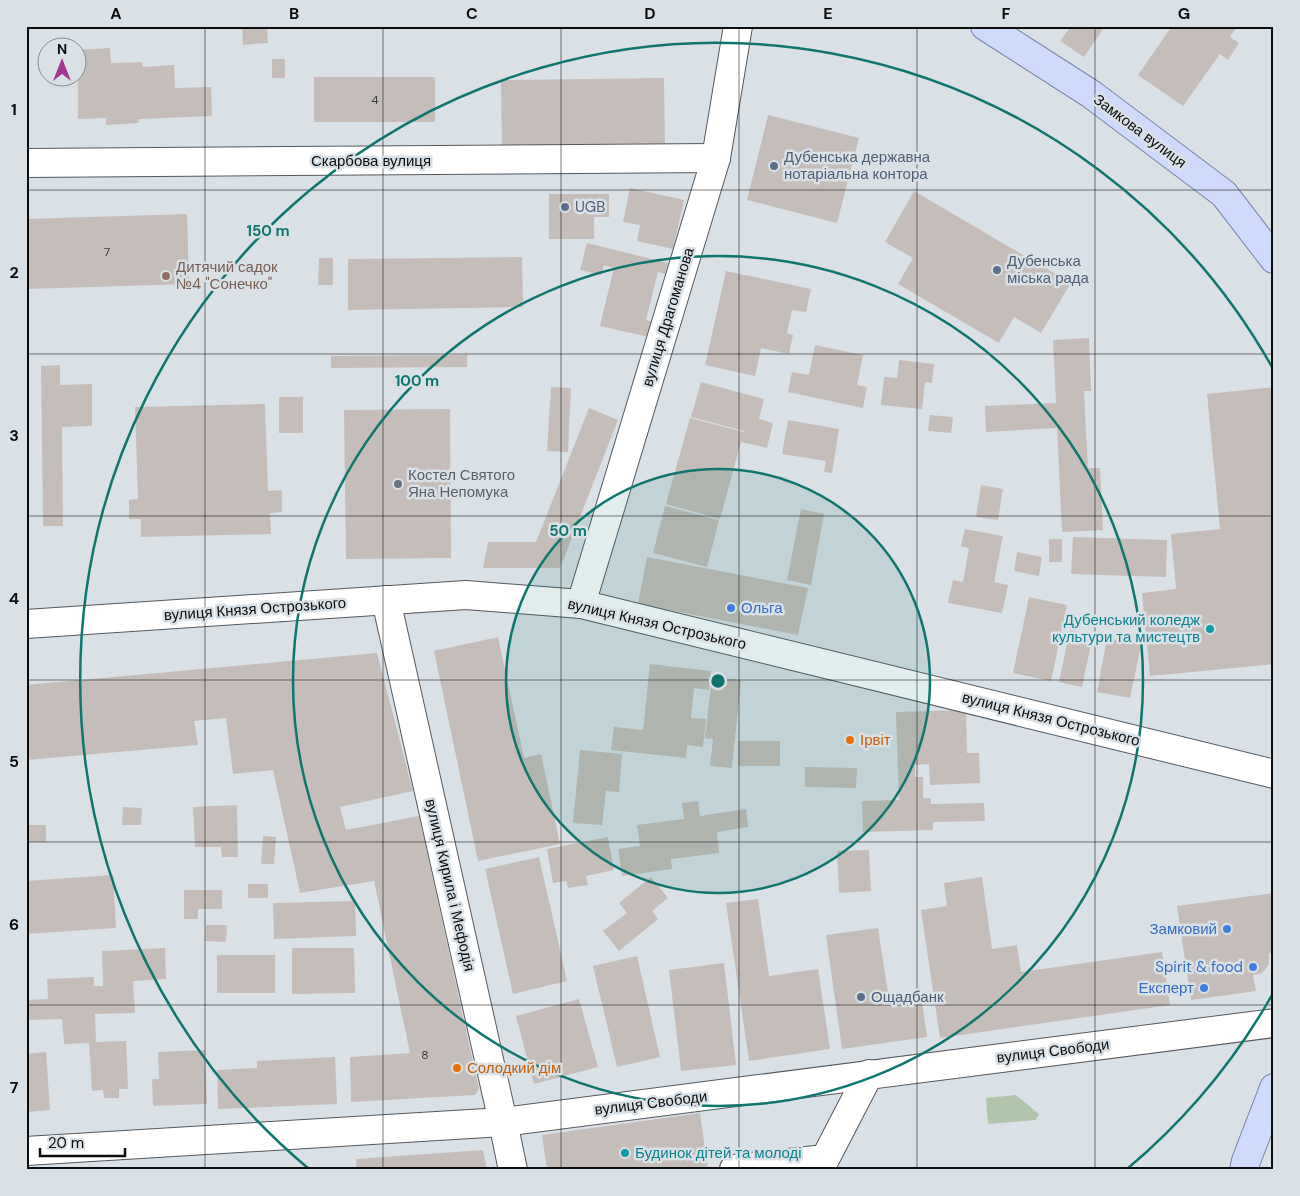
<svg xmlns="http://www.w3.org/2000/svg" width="1300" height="1196" viewBox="0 0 1300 1196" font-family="'DM Sans',sans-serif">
<rect width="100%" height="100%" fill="#dae1e6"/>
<path fill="#b1c5ad" d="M1016,1095l23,19 -3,6 -48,4 -2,-26z"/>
<g fill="#c5bdb9">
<path d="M242,26h25l1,17 -25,2z"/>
<path d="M1071,26h34l-21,31 -24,-16z"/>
<path d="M1172,26h65l-7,11 9,6 -11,17 -8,-6 -37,52 -45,-31z"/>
<path d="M110,48l1,15 31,-1 1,5 31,-2 1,23 36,-1 1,29 -73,3v4l-33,2v-7l-28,1v-69z"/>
<rect x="272" y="59" width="13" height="19"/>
<rect x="314" y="77" width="121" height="45"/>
<path d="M664,78l1,66 -163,3 -1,-67z"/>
<path d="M768,115l91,23 -22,85 -90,-23z"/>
<path d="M630,188l54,12 -11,49 -36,-8 3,-16 -17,-3z"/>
<path d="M914,191l157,92 -30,50 -27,-16 -15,26 -101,-59 15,-26 -28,-16z"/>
<path d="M549,194h60v23h-15v22h-45z"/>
<path d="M187,214l2,70 -163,5v-70z"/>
<path d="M587,243l81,20 -3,11 -7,-2 -12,48 11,3 -4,15 -53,-12 14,-58 -10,-3 -3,10 -21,-5z"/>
<path d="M522,257l1,50 -175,3v-51z"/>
<path d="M319,258h14v27h-15z"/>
<path d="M726,271l85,18 -5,23 -14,-2 -5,23 6,2 -4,19 -28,-6 -6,28 -50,-11z"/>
<path d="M1089,338l2,53h-7l4,77h12l3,62 -41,2 -5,-104 -71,4 -1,-26 71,-3 -3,-63z"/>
<path d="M815,345l48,10 -6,30 10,2 -4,21 -75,-16 4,-20 17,3z"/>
<path d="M467,355v12l-136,1v-12z"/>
<path d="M899,360l35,4 -2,19 -7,-1 -3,27 -41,-4 3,-28 13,1z"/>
<path d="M60,365v20l32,-1v42l-30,1 1,99h-20l-2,-160z"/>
<path d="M701,382l63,17 -5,20 14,4 -6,25 -26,-6 -21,77 -54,-15 24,-86 54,14v-1l-53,-14z"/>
<path d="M551,387l20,1 -3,64 -21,-1z"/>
<path d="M1274,387v277l-124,12 -8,-83 34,-4 -5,-55 49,-5 -13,-135z"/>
<rect x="279" y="397" width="24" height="36"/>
<path d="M265,404l3,87 14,-1v22l-12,1 1,21 -130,3v-18h-12v-19l9,-1 -3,-92z"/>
<path d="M589,408l29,12 -58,148h-77l5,-26h48z"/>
<path d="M450,409l1,149 -105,1 -2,-149z"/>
<path d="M930,415l23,2 -2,16 -23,-2z"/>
<path d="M788,420l51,9 -7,44 -8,-1 2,-11 -44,-7z"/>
<path d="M981,485l22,4 -5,31 -22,-3z"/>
<path d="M665,506l54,14 -12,47 -54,-14z"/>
<path d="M801,509l23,5 -13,71 -24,-5z"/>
<path d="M965,529l38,7 -9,46 14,3 -6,28 -54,-10 5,-23 10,2 6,-34 -8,-2z"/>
<path d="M1073,537l94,3 -1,37 -95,-3z"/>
<rect x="1049" y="539" width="13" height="23"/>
<path d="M1017,552l25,5 -3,19 -25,-5z"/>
<path d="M647,557l161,31 -10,47 -160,-31z"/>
<path d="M1029,597l38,8 -16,76 -38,-8z"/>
<path d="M1070,630l23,5 -11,52 -23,-5z"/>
<path d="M498,637l26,121 17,-4 19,90 -82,17 -44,-210z"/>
<path d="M1107,638l34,7 -11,53 -33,-6z"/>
<path d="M377,653l36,138 -73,16 6,23 73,-14 60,273 -4,6 -124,7 -1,-45 60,-4 -36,-172 -74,12 -27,-123 -40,4 -7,-56 -32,3 4,24 -172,15v-75z"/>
<path d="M650,664l61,7 -2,19 -15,-2 -3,30 15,1 -3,28 -16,-2 -1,13 -75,-8 3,-23 29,3z"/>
<path d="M712,677l29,3 -9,88 -22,-2 3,-27 -8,-1z"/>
<path d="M966,710l1,43h12l1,30 -50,2 -1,-21 -14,1v12h8v21h8v6l53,-1 1,18 -52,1v8l-70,2 -1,-31 37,-1 -3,-88z"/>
<rect x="738" y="741" width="42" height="25"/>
<path d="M580,750l42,4 -3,38 -13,-1 -4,34 -29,-2z"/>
<path d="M805,767l52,1 -1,20 -51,-1z"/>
<path d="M698,801l2,15 46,-7 2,18 -31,5 2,21 -48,6 1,10 -50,7 -4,-27 22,-3 -3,-21 47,-6 -2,-16z"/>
<path d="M237,805l1,52h-16l-1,-10h-26l-2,-40z"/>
<path d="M123,807l19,1 -1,17h-19z"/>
<rect x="26" y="825" width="20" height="17"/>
<path d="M263,836l13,1 -2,27h-13z"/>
<path d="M608,837l6,33 -28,6 2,9 -20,3 -2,-7 -13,2 -6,-34z"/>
<path d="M869,850l2,41 -32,2 -2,-42z"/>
<path d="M539,857l28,124 -54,13 -28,-125z"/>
<path d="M113,875l3,53 -90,6v-53z"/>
<path d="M651,877l17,21 -16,13 6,8 -39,32 -16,-20 24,-18 -8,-10z"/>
<path d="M982,877l10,72 25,-4 4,27 141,-20 8,53 -230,33 -19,-128 26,-4 -3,-23z"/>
<rect x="248" y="884" width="20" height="14"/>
<path d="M184,890h38v19h-24v10h-14z"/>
<path d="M1274,893v59l-5,1v10l-4,7 -5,4 -7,1 3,16 -65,9 -14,-94z"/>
<path d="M758,899l11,77 49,-7 12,80 -81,12 -23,-158z"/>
<path d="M355,901l1,35 -82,3 -1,-36z"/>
<path d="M206,925h21l-1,17 -21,-1z"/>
<path d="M878,928l12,78 32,-4 5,35 -85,12 -16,-114z"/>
<path d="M165,948l1,31 -33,2 2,32 -40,1 1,28 30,-1 2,48h-9v9h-15l-1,-8 -11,1 -3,-48 -25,1 -2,-25 -36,1v-20l22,-1 -1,-20 47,-2v9h9l-1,-35z"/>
<path d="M292,948h62l1,45 -63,1z"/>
<rect x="217" y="955" width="58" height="38"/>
<path d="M637,956l23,101 -43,10 -24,-101z"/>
<path d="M724,963l12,102 -55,6 -12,-101z"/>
<path d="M579,999l19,68 -64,17 -18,-68z"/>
<path d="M205,1050l2,54 -54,2 -1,-27h7l-1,-27z"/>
<path d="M46,1052l4,58 -24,2v-58z"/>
<path d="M335,1057l2,47 -119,5 -1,-39 40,-2v-7z"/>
<path d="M700,1113l8,57h-161l-5,-35z"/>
<path d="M483,1150l4,20h-130l-1,-11z"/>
</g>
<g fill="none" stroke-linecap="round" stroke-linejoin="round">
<g stroke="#54595e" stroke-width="30">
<g id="minor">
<path d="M26,163l690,-5"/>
<path d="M386,600l117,522 10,48"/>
<path d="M581,604l135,-446 22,-132"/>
<path d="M26,624l440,-29 115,9 693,170"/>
<path d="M26,1151l477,-29 771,-99"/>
<path d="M734,1169l91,-10 44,-85"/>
</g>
</g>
<g stroke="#7683a9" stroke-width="30">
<g id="major">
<path d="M985,26l106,68 133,100 50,65"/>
<path d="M1244,1170l2,-9 28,-73"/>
</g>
</g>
<use href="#minor" stroke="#fff" stroke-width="28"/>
<use href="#major" stroke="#d0dafd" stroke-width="28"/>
</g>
<path fill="none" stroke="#0b0d0f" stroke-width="1" stroke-opacity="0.55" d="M205,26v1144M383,26v1144M561,26v1144M739,26v1144M917,26v1144M1095,26v1144M26,190h1248M26,354h1248M26,516h1248M26,680h1248M26,842h1248M26,1005h1248"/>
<circle cx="718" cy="681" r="212" fill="#0f766e" fill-opacity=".12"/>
<g fill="none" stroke="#0f766e" stroke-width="2.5">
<circle cx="718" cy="681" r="212"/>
<circle cx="718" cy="681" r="425"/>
<path d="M1272 995A637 637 0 0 1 1127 1169M309 1169A637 637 0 1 1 1272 367"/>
</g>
<g fill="#5c6f8a" stroke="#dae1e6" stroke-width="2">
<circle cx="774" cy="166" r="5"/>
<circle cx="565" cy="207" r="5"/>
<circle cx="997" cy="270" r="5"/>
<circle cx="861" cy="997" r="5"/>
</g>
<circle fill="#8d6e63" stroke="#dae1e6" stroke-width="2" cx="166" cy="276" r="5"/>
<circle fill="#6b7280" stroke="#dae1e6" stroke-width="2" cx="398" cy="484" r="5"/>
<g fill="#3f7fe0" stroke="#dae1e6" stroke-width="2">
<circle cx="731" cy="608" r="5"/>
<circle cx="1227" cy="929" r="5"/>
<circle cx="1253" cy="967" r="5"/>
<circle cx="1204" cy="988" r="5"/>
</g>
<g fill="#0f9aa8" stroke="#dae1e6" stroke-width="2">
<circle cx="1210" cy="629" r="5"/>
<circle cx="625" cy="1153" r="5"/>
</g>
<g fill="#e8710a" stroke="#dae1e6" stroke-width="2">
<circle cx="850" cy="740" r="5"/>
<circle cx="457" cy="1068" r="5"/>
</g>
<g text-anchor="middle" stroke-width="5" stroke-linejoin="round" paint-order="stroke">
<g font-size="12" fill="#3a393a">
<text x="375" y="104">4</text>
<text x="107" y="256">7</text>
<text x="425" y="1059">8</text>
</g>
<g font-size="15" fill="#0b0d0f" stroke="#dae1e6">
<text transform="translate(1140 131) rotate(37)" y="5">Замкова вулиця</text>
<text x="371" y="166">Скарбова вулиця</text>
<text transform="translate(668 317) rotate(-73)" y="5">вулиця Драгоманова</text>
<text transform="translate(255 609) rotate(-4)" y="5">вулиця Князя Острозького</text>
<text transform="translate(657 624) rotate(13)" y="5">вулиця Князя Острозького</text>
<text transform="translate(1051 719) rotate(14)" y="5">вулиця Князя Острозького</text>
<text transform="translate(450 885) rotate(77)" y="5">вулиця Кирила і Мефодія</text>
<text transform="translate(1053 1051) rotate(-7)" y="5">вулиця Свободи</text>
<text transform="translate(651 1103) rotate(-7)" y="5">вулиця Свободи</text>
</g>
<g font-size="15" fill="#4e5e75" stroke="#dae1e6" text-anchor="start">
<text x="784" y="162">Дубенська державна<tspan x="784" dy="17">нотаріальна контора</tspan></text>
<text x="575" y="212">UGB</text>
<text x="1007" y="266">Дубенська<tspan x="1007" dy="17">міська рада</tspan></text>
<text x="871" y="1002">Ощадбанк</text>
</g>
<g font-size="15" fill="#785e54" stroke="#dae1e6" text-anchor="start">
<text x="176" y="272">Дитячий садок<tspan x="176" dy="17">№4 "Сонечко"</tspan></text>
</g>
<g font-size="15" fill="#5b616d" stroke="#dae1e6" text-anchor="start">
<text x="408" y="480">Костел Святого<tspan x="408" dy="17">Яна Непомука</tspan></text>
</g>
<g font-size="15" fill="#366cbe" stroke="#dae1e6" text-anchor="end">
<text x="741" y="613" text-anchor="start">Ольга</text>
<text x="1217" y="934">Замковий</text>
<text x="1243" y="972">Spirit &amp; food</text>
<text x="1194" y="993">Експерт</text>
</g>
<g font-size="15" fill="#0d838f" stroke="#dae1e6" text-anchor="end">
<text x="1200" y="625">Дубенський коледж<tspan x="1200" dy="17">культури та мистецтв</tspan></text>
<text x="635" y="1158" text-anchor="start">Будинок дітей та молоді</text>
</g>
<g font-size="15" fill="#c56008" stroke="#dae1e6" text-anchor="start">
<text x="860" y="745">Ірвіт</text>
<text x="467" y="1073">Солодкий дім</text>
</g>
</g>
<circle cx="718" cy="681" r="8" fill="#0f766e" stroke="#dae1e6" stroke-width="2.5"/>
<g font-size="15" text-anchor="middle" font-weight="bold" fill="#0f766e" stroke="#dae1e6" stroke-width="5" stroke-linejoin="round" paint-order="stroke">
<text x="268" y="236">150 m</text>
<text x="417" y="386">100 m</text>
<text x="568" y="536">50 m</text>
</g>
<rect width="1300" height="1196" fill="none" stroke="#dae1e6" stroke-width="55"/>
<g transform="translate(62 62)"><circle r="24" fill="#dae1e6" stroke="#878c90"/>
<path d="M0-4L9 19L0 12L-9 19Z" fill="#a53593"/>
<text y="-8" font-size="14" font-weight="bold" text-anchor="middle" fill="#0b0d0f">N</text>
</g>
<path d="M40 1148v8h85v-8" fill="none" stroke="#0b0d0f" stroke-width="2.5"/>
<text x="48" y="1148" font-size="15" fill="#0b0d0f" stroke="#dae1e6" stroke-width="4" paint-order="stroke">20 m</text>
<rect x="28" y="28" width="1244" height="1140" fill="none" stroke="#0b0d0f" stroke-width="2"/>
<g font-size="16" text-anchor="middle" font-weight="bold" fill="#0b0d0f">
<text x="116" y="19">A</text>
<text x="294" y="19">B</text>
<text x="472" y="19">C</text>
<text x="650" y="19">D</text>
<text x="828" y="19">E</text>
<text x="1006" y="19">F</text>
<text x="1184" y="19">G</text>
<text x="14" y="115">1</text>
<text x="14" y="278">2</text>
<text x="14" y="441">3</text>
<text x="14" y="604">4</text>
<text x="14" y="767">5</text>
<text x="14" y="930">6</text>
<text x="14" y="1093">7</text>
</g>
</svg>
